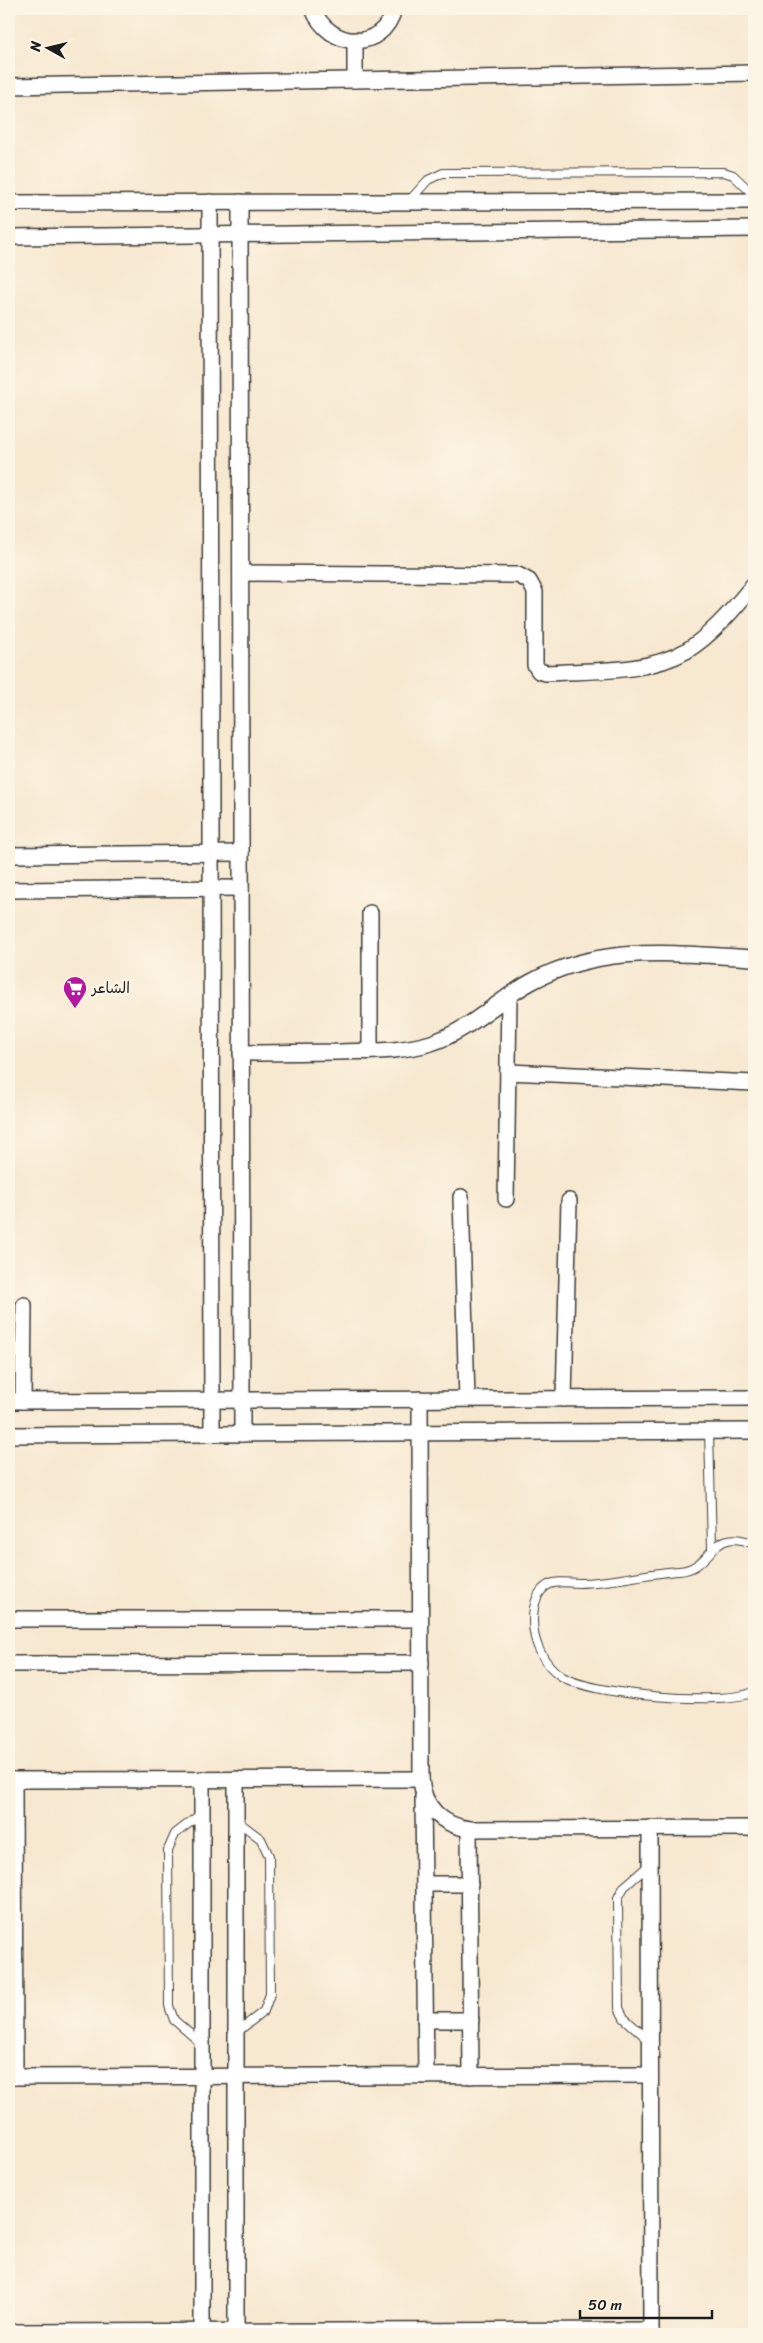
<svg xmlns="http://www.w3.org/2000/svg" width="763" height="2343" viewBox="0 0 763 2343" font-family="Sriracha,'Playpen Sans Arabic',sans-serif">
<rect width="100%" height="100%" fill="#fcf5e5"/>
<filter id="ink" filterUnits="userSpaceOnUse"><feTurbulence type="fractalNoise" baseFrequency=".02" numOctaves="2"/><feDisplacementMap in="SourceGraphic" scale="10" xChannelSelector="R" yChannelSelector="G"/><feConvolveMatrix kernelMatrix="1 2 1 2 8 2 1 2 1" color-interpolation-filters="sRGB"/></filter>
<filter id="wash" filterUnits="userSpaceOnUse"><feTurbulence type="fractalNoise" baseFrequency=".0096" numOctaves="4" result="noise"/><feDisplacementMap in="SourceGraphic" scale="20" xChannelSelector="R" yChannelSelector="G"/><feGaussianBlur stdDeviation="1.12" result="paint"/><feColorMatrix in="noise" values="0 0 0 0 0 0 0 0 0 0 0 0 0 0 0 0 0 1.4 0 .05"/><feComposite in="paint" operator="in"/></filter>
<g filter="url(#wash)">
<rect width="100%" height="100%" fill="#f7e8d0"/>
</g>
<g filter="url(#ink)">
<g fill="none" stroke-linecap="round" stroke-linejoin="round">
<g stroke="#3d3b37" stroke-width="10">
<g id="lane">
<path d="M409,201l19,-21 15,-7 281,-1 9,3 21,20"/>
<path d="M709,1431l3,117"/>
<path d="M754,1544c-45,-19 -40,25 -75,27 -34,2 -67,12 -101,12 -10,0 -20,-3 -30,2 -12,7 -15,23 -15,36 0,21 10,43 28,55 29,19 162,30 193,16"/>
<path d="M202,1813l-27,21 -7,16 1,156 5,14 28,24"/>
<path d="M236,1820l25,19 8,17 1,138 -6,17 -27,21"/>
<path d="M648,1866l-24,21 -6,11 1,110 5,10 26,23"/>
</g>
</g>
<g stroke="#3d3b37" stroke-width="18">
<g id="street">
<path d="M313,9c16,40 69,44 81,0"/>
<path d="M355,40v40"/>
<path d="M9,86l745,-13"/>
<path d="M210,202l2,1232"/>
<path d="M240,202l2,1232"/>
<path d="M9,203l745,-2"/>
<path d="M9,237l745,-8"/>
<path d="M241,573l277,2 11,6 6,11v73l4,6 7,2c45,-3 100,1 140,-22 26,-16 49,-43 68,-67"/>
<path d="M9,855l232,-2"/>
<path d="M9,890l232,-2"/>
<path d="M370,1051v-138"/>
<path d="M241,1053c33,0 66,-1 99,-1 31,-1 61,0 91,-9 38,-12 65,-42 100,-61 72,-39 145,-28 223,-24"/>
<path d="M508,1072l246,11"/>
<path d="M461,1197l6,202"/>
<path d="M506,1199l3,-203"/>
<path d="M420,1399l1,380c2,28 21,46 48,50l285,-1"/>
<path d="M564,1399l5,-198"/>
<path d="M9,1401l745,-3"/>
<path d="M23,1401l1,-96"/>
<path d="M9,1435l745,-4"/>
<path d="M9,1619h411"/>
<path d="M9,1664l412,-1"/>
<path d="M202,1779v555"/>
<path d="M236,1779v555"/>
<path d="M9,1780l412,-1"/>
<path d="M14,1780l1,297"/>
<path d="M423,1796l3,280"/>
<path d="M650,1828l1,506"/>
<path d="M469,1829l2,247"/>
<path d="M424,1884h46"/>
<path d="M425,2020h46"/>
<path d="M9,2077l641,-2"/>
<path d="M9,2332l642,-2"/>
</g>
</g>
<use href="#lane" stroke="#fff" stroke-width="8"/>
<use href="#street" stroke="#fff" stroke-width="15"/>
</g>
</g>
<defs>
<g id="supermarket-pin" transform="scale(1.25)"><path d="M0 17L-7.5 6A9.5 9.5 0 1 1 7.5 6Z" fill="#b5179e" stroke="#fcf5e5"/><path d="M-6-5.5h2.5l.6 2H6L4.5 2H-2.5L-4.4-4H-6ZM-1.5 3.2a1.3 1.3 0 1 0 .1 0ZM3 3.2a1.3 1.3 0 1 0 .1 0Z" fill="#fff"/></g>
</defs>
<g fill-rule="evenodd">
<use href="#supermarket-pin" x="75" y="988"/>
</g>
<g text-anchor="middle" stroke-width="5" stroke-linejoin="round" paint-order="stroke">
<g font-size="15" fill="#1c1c1c" stroke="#fcf5e5" text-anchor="start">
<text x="92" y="993">الشاعر</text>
</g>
</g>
<rect width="763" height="2343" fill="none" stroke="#fcf5e5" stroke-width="30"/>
<g transform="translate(48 48) rotate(278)" stroke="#fcf5e5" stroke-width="4" paint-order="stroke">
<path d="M0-4L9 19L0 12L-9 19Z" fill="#1c1c1c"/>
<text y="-8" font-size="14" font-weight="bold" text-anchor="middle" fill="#1c1c1c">N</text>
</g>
<path d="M580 2310v8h132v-8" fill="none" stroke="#1c1c1c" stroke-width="2.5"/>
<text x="588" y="2310" font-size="15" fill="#1c1c1c" stroke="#fcf5e5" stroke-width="4" paint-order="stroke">50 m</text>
</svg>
